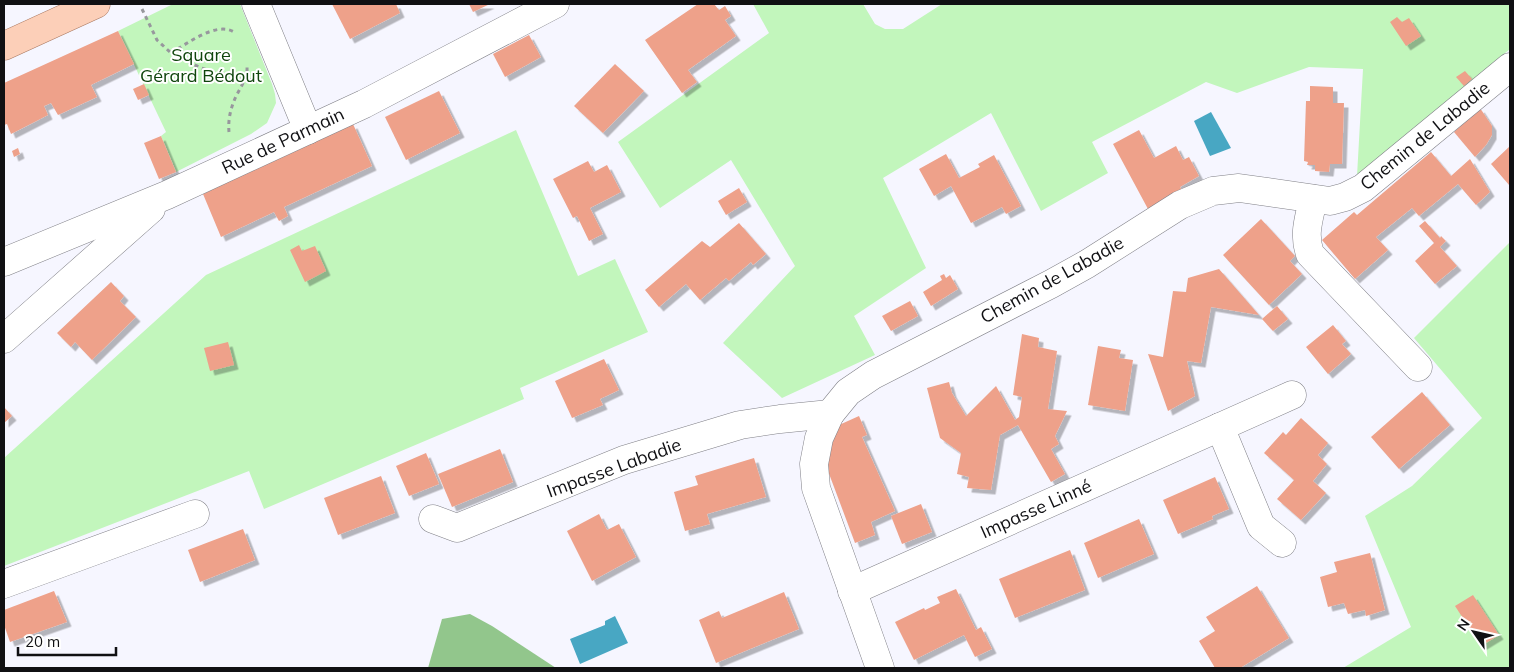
<svg xmlns="http://www.w3.org/2000/svg" width="1514" height="672" viewBox="0 0 1514 672" font-family="Mulish,sans-serif">
<defs>
<filter id="shadow"><feDropShadow dx="4.5" dy="4.5" stdDeviation="0" flood-color="#0004"/></filter>
</defs>
<rect width="100%" height="100%" fill="#f6f6ff"/>
<g fill="#c2f6bc">
<path d="M173,4h67l32,80 3,10 1,9 -9,20 -16,11 -75,38 -15,-36 5,-4 -48,-101z"/>
<path d="M753,4h110l12,20 10,5h18l39,-25h568v45l-153,127 6,-107 -54,-2 -72,26 -31,-11 -114,60 16,31 -67,38 -50,-98 -108,65 43,90 -72,48 21,39 -93,43 -59,-55 72,-77 -64,-106 -71,48 -42,-66 151,-109z"/>
<path d="M516,130l62,146 37,-17 33,73 -128,56 4,11 -260,110 -15,-38 -245,95v-108l202,-183z"/>
<path d="M1510,242v426h-167l68,-41 -46,-111 47,-30 70,-68 -68,-80z"/>
</g>
<path fill="#92c68c" d="M470,614l22,12 64,42h-128l14,-49z"/>
<g fill="#48a7c3">
<path d="M1211,112l20,36 -21,8 -16,-35z"/>
<path d="M615,616l13,27 -48,21 -10,-25 35,-14v-4z"/>
</g>
<g fill="#eea18a" filter="url(#shadow)">
<path d="M332,4h64l4,9 -50,26z"/>
<path d="M469,4h21l-17,8z"/>
<path d="M698,4h16l5,6 6,-4 6,10 -6,4 11,16 -48,34 9,12 -15,11 -37,-53z"/>
<path d="M1397,17l5,5 7,-4 12,18 -15,10 -16,-24z"/>
<path d="M118,31l16,33 -43,21 6,12 -39,18 -7,-12 -2,1 -5,2 4,9 -37,19 -4,-10 -3,1v-42z"/>
<path d="M529,35l12,22 -36,20 -12,-23z"/>
<path d="M615,64l29,27 -41,42 -29,-27z"/>
<path d="M1465,71l7,8 -8,7 -8,-9z"/>
<path d="M144,84l5,11 -11,5 -5,-11z"/>
<path d="M1310,86l23,1v16h11l-2,61h-12l-1,8 -14,-1v-6h-8l1,-3 -4,-1 2,-60h4z"/>
<path d="M439,91l21,42 -54,27 -21,-43z"/>
<path d="M1480,108l12,18v9l-6,10 -11,12 -21,-25z"/>
<path d="M353,124l19,42 -88,41 4,9 -9,5 -5,-9 -53,25 -18,-43 52,-27z"/>
<path d="M1139,130l15,28 22,-12 7,14 6,-3 10,19 -19,11 2,3 -34,19 -35,-65z"/>
<path d="M161,136l15,36 -17,7 -15,-36z"/>
<path d="M1510,146v40l-19,-22z"/>
<path d="M18,148l2,6 -6,3 -2,-6z"/>
<path d="M1431,152l20,24 19,-17 20,33 -14,13 -18,-21 -39,32 -7,-8 -36,29 12,13 -33,29 -33,-39 32,-28 3,3z"/>
<path d="M946,154l13,24 21,-11 -2,-3 16,-9 27,51 -15,8 -4,-7 -31,16 -20,-37 -17,10 -15,-27z"/>
<path d="M588,161l6,11 13,-7 14,27 -31,16 13,26 -14,7 -12,-25 -4,2 -20,-39z"/>
<path d="M739,188l8,14 -21,13 -8,-14z"/>
<path d="M1261,219l34,37 -5,5 12,13 -33,31 -46,-50z"/>
<path d="M1425,221l15,17 1,-2 5,5 -6,6 17,19 -22,18 -20,-23 19,-18 -15,-17z"/>
<path d="M739,223l27,31 -13,11 -2,-3 -22,19 -3,-3 -26,22 -14,-16 -27,23 -14,-17 57,-49 8,6z"/>
<path d="M299,245l3,6 13,-5 11,25 -21,11 -15,-32z"/>
<path d="M1219,269l40,46 -48,-8 -10,56 -14,-2 8,35 -27,15 -20,-57 15,3 10,-66 13,1 2,-14z"/>
<path d="M944,274l2,4 4,-3 8,14 -27,17 -8,-14 19,-12 -2,-4z"/>
<path d="M111,282l13,14 -4,5 16,16 -44,43 -17,-18 -4,5 -14,-14z"/>
<path d="M910,301l8,15 -27,15 -9,-15z"/>
<path d="M1277,306l11,13 -15,12 -11,-12z"/>
<path d="M1333,325l13,16 -4,3 9,10 -23,20 -22,-27z"/>
<path d="M1022,334l17,4 -1,9 19,4 -9,58 19,2 -12,25 4,8 -8,5 14,25 -14,8 -33,-57 -18,10 -9,55 -24,-2 2,-11 -12,-3 4,-21 -21,-15 -13,-50 22,-6 3,11 14,23 30,-30 19,34 4,-3 3,-20 -9,-2z"/>
<path d="M228,342l6,23 -24,6 -6,-23z"/>
<path d="M1098,346l23,4 -2,8 14,2 -8,51 -37,-6z"/>
<path d="M604,359l15,31 -19,9 3,6 -31,13 -17,-37z"/>
<path d="M1422,392l28,33 -51,44 -28,-32z"/>
<path d="M4,407l8,9 -8,7z"/>
<path d="M859,416l8,19 -5,2 33,74 -24,11 4,13 -20,8 -30,-80 3,-15 11,-23z"/>
<path d="M1301,418l27,25 -10,12 9,9 -14,17 13,12 -25,27 -24,-21 17,-19 -30,-27 19,-21 3,3z"/>
<path d="M500,449l13,33 -61,25 -14,-33z"/>
<path d="M426,453l13,31 -30,12 -13,-30z"/>
<path d="M754,458l12,39 -59,17 3,10 -25,7 -11,-39 24,-7 -3,-9z"/>
<path d="M381,476l14,37 -57,22 -14,-37z"/>
<path d="M1215,477l14,32 -17,7 1,3 -35,15 -15,-34z"/>
<path d="M921,504l11,28 -30,12 -11,-28z"/>
<path d="M599,514l8,16 12,-6 17,33 -44,24 -25,-50z"/>
<path d="M1139,519l15,35 -56,24 -14,-35z"/>
<path d="M243,529l12,31 -55,22 -12,-32z"/>
<path d="M1070,550l15,40 -70,28 -16,-39z"/>
<path d="M1370,553l15,57 -19,6 -1,-6 -17,4 -4,-11 -16,4 -8,-30 17,-5 -3,-10z"/>
<path d="M1257,586l32,52 -49,30h-25l-16,-27 16,-10 -9,-14z"/>
<path d="M956,589l20,41 5,-3 11,22 -17,8 -11,-22 -50,25 -19,-38 29,-14 1,2 15,-7 -3,-6z"/>
<path d="M54,591l13,31 -57,20 -6,-17v-15z"/>
<path d="M784,592l15,37 -83,34 -17,-43 20,-9 3,7z"/>
<path d="M1473,595l26,40 -18,11 -26,-40z"/>
</g>
<g fill="none" stroke-linecap="round" stroke-linejoin="round">
<g stroke="#808087" stroke-width="29">
<g id="minor">
<path d="M256,4l52,126"/>
<path d="M1313,199c-4,21 -10,34 -3,55l108,113"/>
<path d="M4,262l163,-67 197,-91 191,-100"/>
<path d="M4,339l147,-130"/>
<path d="M1220,427l41,99 21,17"/>
<path d="M433,519l24,9 167,-68 116,-35 40,-6 50,-5"/>
<path d="M4,584l191,-70"/>
<path d="M852,591l440,-196"/>
<path d="M880,668l-64,-180 -2,-24 5,-26 11,-24 18,-22 25,-17 178,-91 36,-20 93,-59 33,-14 26,-3 91,13 15,-4 18,-9 147,-121"/>
</g>
</g>
<g stroke="#a8775f" stroke-width="29">
<path id="major" d="M4,46l92,-42"/>
</g>
<g stroke="#97979d" stroke-width="3" stroke-dasharray="4 4" stroke-linecap="butt">
<path d="M142,9l15,31 14,13 30,15 25,8 28,4"/>
<path d="M171,53c16,-9 45,-32 63,-21"/>
<path d="M229,132c-1,-11 1,-21 5,-31 4,-11 14,-22 13,-34"/>
</g>
<use href="#minor" stroke="#fff" stroke-width="28"/>
<use href="#major" stroke="#fccfb8" stroke-width="28"/>
</g>
<g text-anchor="middle" stroke-width="4" stroke-linejoin="round" paint-order="stroke">
<g font-size="18" fill="#0f450c" stroke="#fff">
<text x="201" y="61">Square<tspan x="201" dy="21">Gérard Bédout</tspan></text>
</g>
<g font-size="18" fill="#101013" stroke="#fff">
<text transform="translate(1425 136) rotate(-39)" y="6">Chemin de Labadie</text>
<text transform="translate(283 141) rotate(-25)" y="6">Rue de Parmain</text>
<text transform="translate(1052 280) rotate(-29)" y="6">Chemin de Labadie</text>
<text transform="translate(614 468) rotate(-20)" y="6">Impasse Labadie</text>
<text transform="translate(1036 509) rotate(-24)" y="6">Impasse Linné</text>
</g>
</g>
<rect width="1514" height="672" fill="none" stroke="#101013" stroke-width="10"/>
<g transform="translate(1474 632) rotate(304)" stroke="#ffffff" stroke-width="4" paint-order="stroke">
<path d="M0-4L9 19L0 12L-9 19Z" fill="#101013"/>
<text y="-8" font-size="14" font-weight="bold" text-anchor="middle" fill="#101013">N</text>
</g>
<path d="M18 647v8h98v-8" fill="none" stroke="#101013" stroke-width="2.5"/>
<text x="25" y="647" font-size="15" fill="#101013" stroke="#ffffff" stroke-width="4" paint-order="stroke">20 m</text>
</svg>
